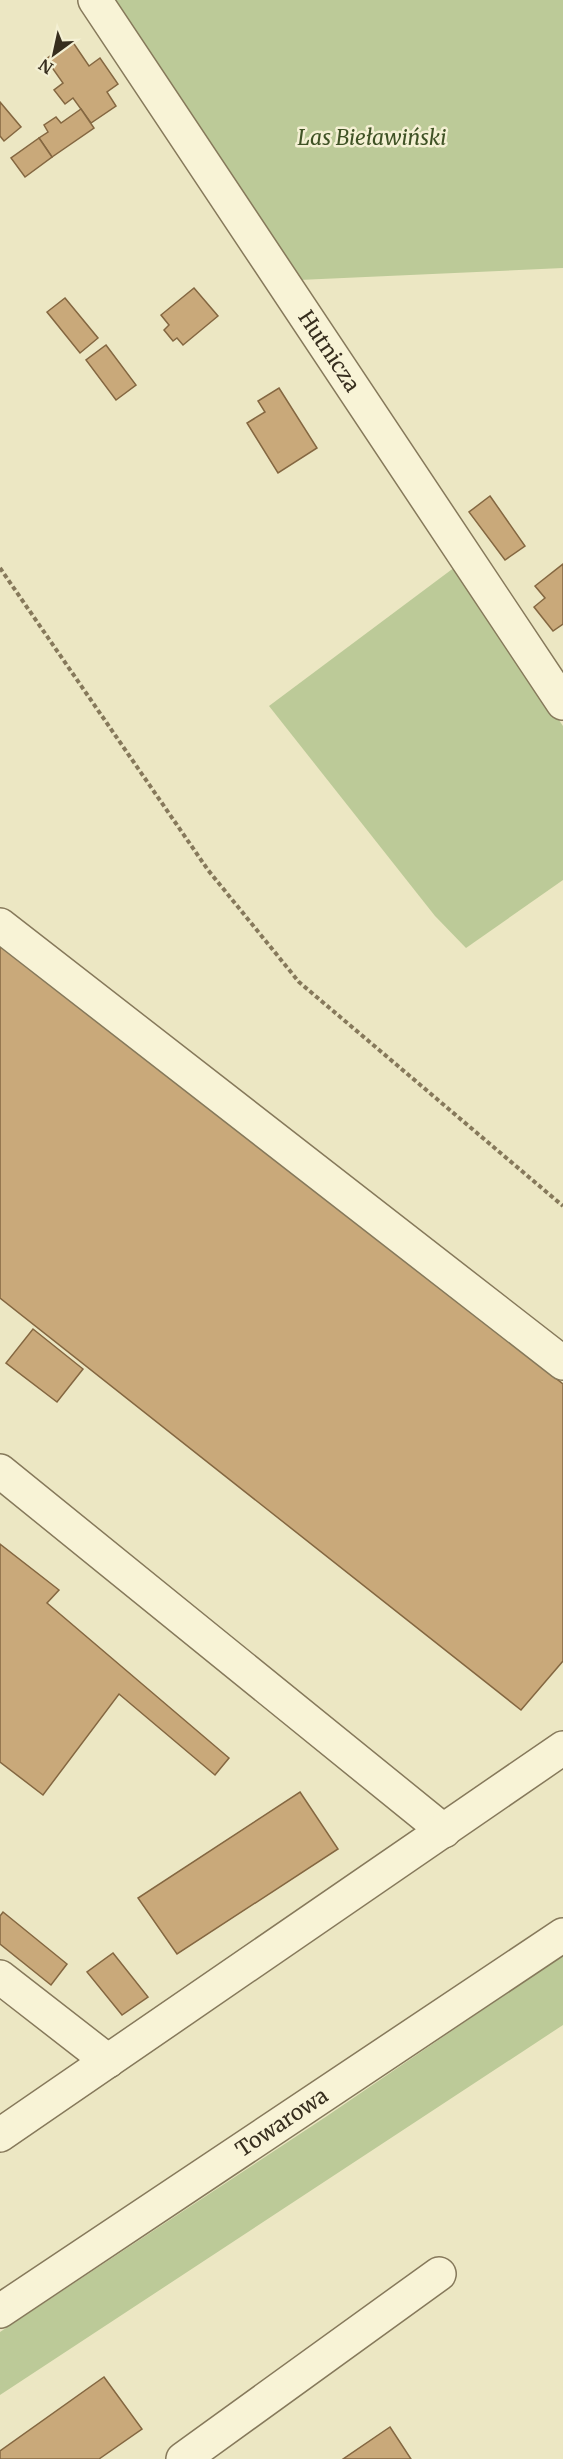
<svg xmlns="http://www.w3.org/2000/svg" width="563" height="2459" viewBox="0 0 563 2459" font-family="Merriweather,serif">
<rect width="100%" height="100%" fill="#ece7c3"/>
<g fill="#bcca98">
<path d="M115,0h448v268l-264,12z"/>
<path d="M455,567l108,159v154l-97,68 -31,-32 -166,-210z"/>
<path d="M563,1955v70l-563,370v-63l327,-216z"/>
</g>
<g fill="#c9a97a" stroke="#846741" stroke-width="1.5">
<path d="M72,41l17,25 11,-8 18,26 -11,8 9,14 -25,17 -18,-25 -8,6 -11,-14 9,-7 -17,-24z"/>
<path d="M0,102l21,25 -17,14 -4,-5z"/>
<path d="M81,109l13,19 -42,29 -13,-19 9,-6 -4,-7 12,-8 5,6z"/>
<path d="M39,138l13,19 -27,20 -14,-19z"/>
<path d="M194,288l24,28 -35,29 -6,-7 -4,3 -9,-11 5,-5 -8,-10z"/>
<path d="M65,298l33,40 -18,15 -33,-41z"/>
<path d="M106,345l30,40 -20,15 -30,-40z"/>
<path d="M279,388l38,60 -39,25 -31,-50 18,-11 -7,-11z"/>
<path d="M490,496l35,50 -20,14 -36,-48z"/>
<path d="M563,564v60l-10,7 -19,-24 11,-9 -10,-12z"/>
<path d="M0,944l563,440v277l-42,49 -521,-412z"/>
<path d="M33,1329l50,40 -26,33 -51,-39z"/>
<path d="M0,1544l59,46 -12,13 182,155 -14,17 -96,-81 -76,101 -43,-33z"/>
<path d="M300,1792l38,57 -161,105 -39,-56z"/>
<path d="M3,1912l64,52 -16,21 -51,-41v-28z"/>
<path d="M113,1953l35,44 -26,18 -35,-43z"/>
<path d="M104,2377l38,52 -43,30h-99v-8z"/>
<path d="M390,2427l21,32h-68z"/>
</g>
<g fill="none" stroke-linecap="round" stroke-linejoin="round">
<g stroke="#86795b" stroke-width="36">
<g id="minor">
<path id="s1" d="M95,0l468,703"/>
<path d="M0,925l563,438"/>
<path d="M0,1471l444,360"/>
<path d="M0,1977l108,84"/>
<path d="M0,2135l563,-387"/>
<path id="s2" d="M0,2311l563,-376"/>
<path d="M183,2459l256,-185"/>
</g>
</g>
<path stroke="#86795b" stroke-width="4" stroke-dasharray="4.5 3" stroke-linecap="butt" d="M0,568l208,302 91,112 264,224"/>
<use href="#minor" stroke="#f8f3d6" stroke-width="33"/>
</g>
<g text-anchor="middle" stroke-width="5" stroke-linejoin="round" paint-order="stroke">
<g font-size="21" font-style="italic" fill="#3f5225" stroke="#f4f0d3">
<text x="372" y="145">Las Bieławiński</text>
</g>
<g font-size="21" fill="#372e1e" stroke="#f4f0d3">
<text dy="7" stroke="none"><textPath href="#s1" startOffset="422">Hutnicza</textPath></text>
<text dy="7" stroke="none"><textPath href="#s2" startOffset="339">Towarowa</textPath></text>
</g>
</g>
<g transform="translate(54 54) rotate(213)" stroke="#f4f0d3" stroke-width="4.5" paint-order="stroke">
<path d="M0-4.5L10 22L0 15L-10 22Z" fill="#372e1e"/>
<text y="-9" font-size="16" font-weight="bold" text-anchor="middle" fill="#372e1e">N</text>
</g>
</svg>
